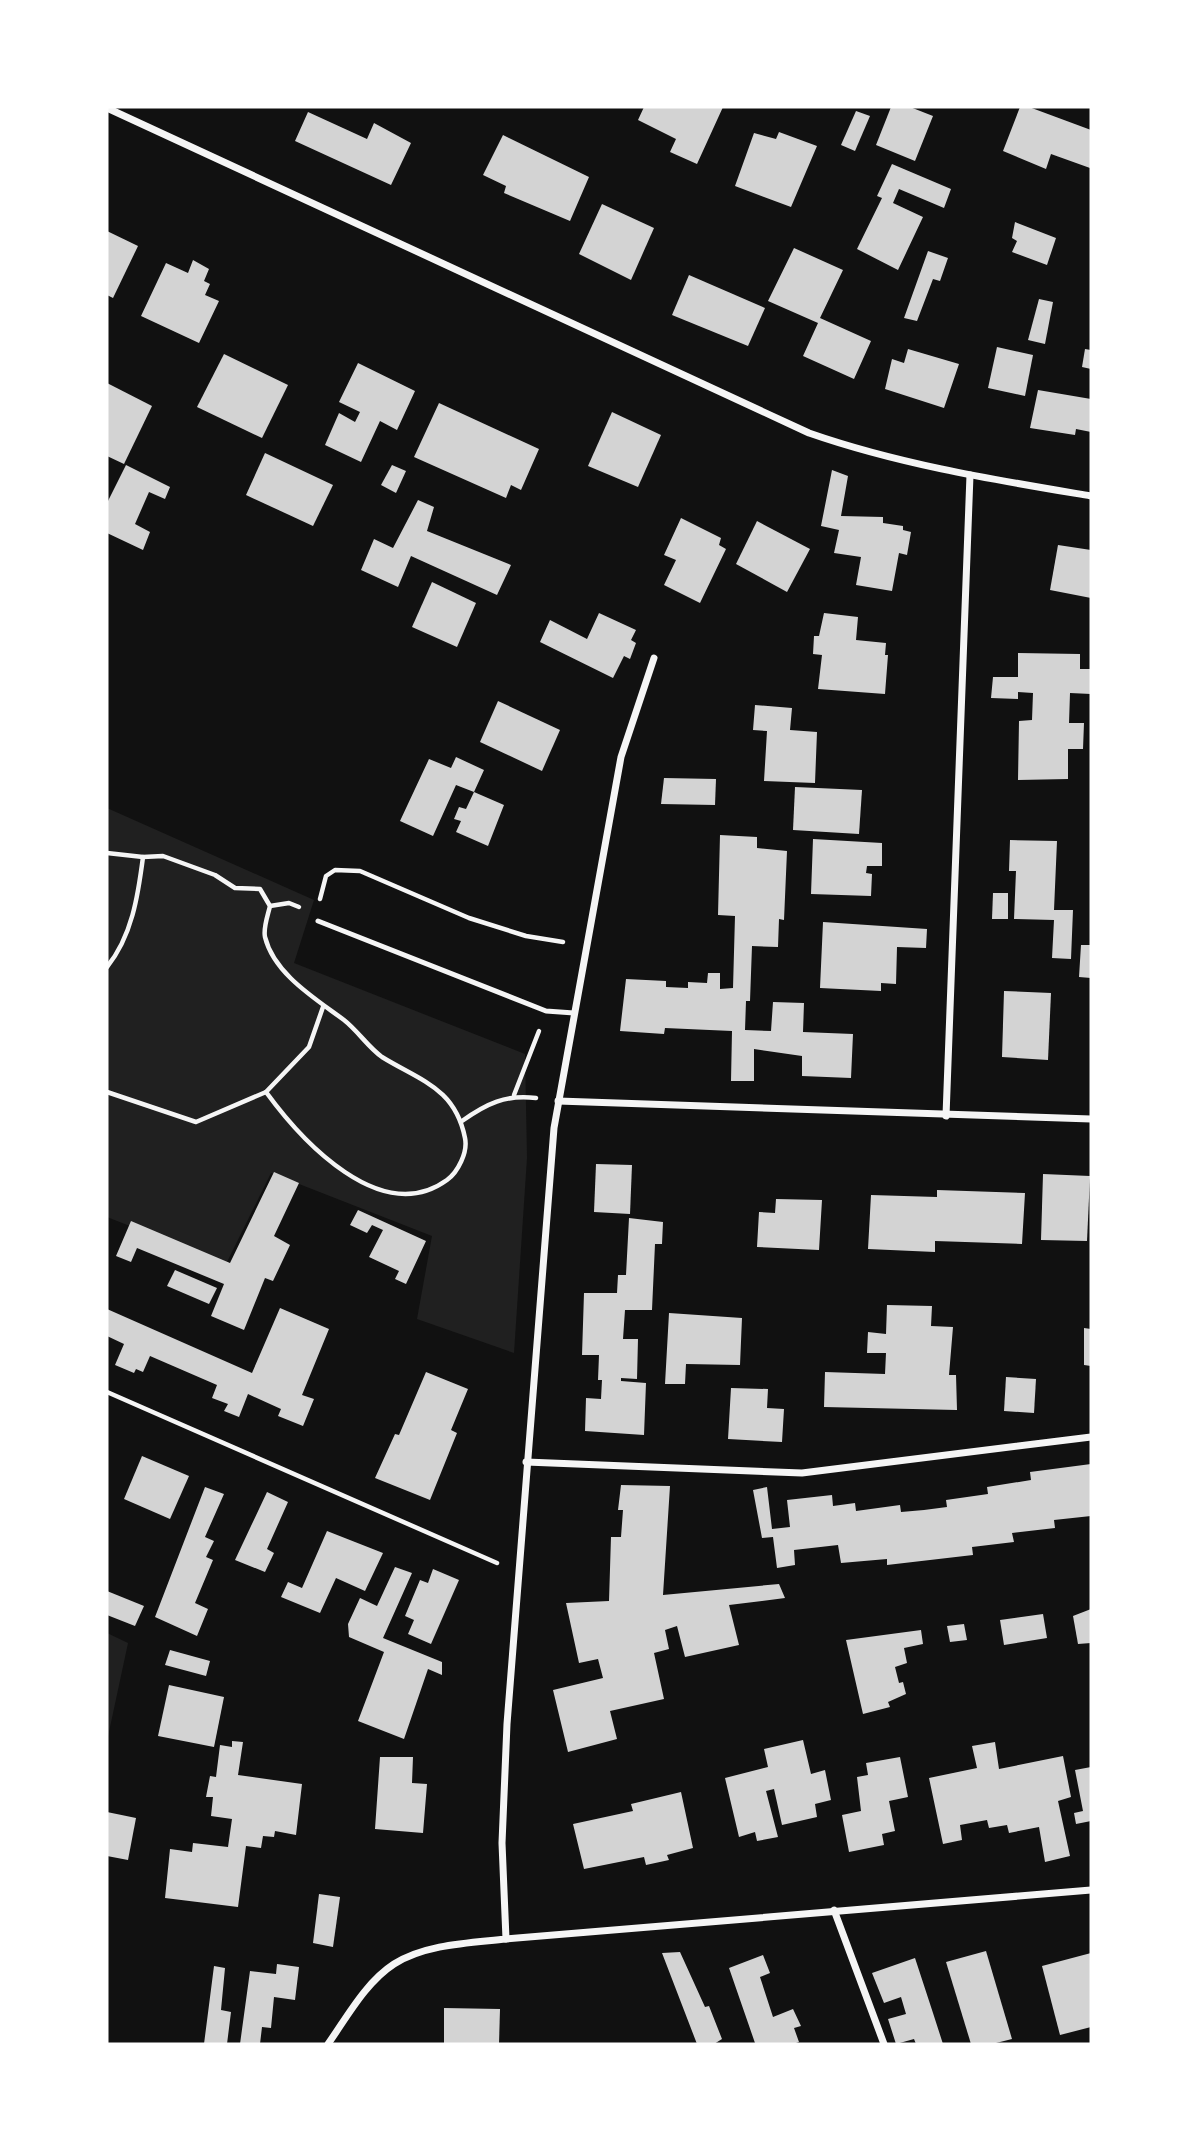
<svg xmlns="http://www.w3.org/2000/svg" width="1198" height="2151" viewBox="0 0 1198 2151" font-family="'Golos Text',sans-serif">
<rect width="100%" height="100%" fill="#111"/>
<g fill="#202020">
<path d="M107,808l207,92 -20,63 231,91 2,104 -13,195 -97,-34 15,-83 -161,-63 -45,91 -119,-47z"/>
<path d="M107,1633l21,10 -21,98z"/>
</g>
<g fill="#d3d3d3">
<path d="M644,107h79l-26,57 -27,-12 6,-13 -38,-19z"/>
<path d="M891,107h19l23,9 -18,45 -39,-16z"/>
<path d="M1020,107h9l62,23 -1,38 -39,-14 -5,15 -43,-18z"/>
<path d="M856,111l14,5 -15,35 -14,-6z"/>
<path d="M308,112l59,27 7,-16 37,20 -20,42 -96,-44z"/>
<path d="M779,132l38,14 -26,61 -56,-21 19,-53 22,6z"/>
<path d="M503,135l86,42 -19,44 -66,-28 2,-7 -23,-11z"/>
<path d="M892,164l59,25 -7,19 -45,-19 -6,14 30,14 -25,53 -41,-21 25,-51 -5,-2z"/>
<path d="M602,204l52,24 -23,52 -52,-26z"/>
<path d="M1015,222l41,16 -9,27 -35,-13 5,-11 -5,-3z"/>
<path d="M107,231l31,15 -25,52 -6,-3z"/>
<path d="M794,248l49,22 -23,48 51,23 -17,38 -51,-23 15,-33 -50,-22z"/>
<path d="M928,251l20,7 -8,23 -7,-2 -16,42 -13,-3z"/>
<path d="M193,260l16,9 -5,12 6,3 -5,11 14,6 -20,42 -58,-27 25,-53 22,10z"/>
<path d="M689,275l76,33 -17,38 -76,-31z"/>
<path d="M1039,299l14,3 -8,42 -17,-4z"/>
<path d="M997,347l36,8 -8,41 -37,-8z"/>
<path d="M908,349l51,15 -15,44 -59,-19 7,-30 12,4z"/>
<path d="M1085,349l6,1v19l-9,-2z"/>
<path d="M224,354l64,31 -26,53 -65,-31z"/>
<path d="M358,363l57,28 -18,39 -17,-9 -19,41 -36,-17 14,-32 16,9 5,-10 -21,-10z"/>
<path d="M107,383l45,23 -28,58 -17,-8z"/>
<path d="M1038,390l53,9v33l-15,-3 -1,6 -45,-7z"/>
<path d="M439,403l100,46 -18,41 -10,-5 -5,13 -92,-41z"/>
<path d="M612,412l49,23 -23,52 -50,-21z"/>
<path d="M265,453l68,32 -20,41 -67,-31z"/>
<path d="M126,465l44,22 -5,12 -16,-7 -14,32 15,8 -7,18 -36,-17v-30z"/>
<path d="M392,465l14,6 -10,22 -15,-8z"/>
<path d="M832,470l16,6 -7,40 42,1v6l20,3v4l8,2 -4,23 -8,-2 -7,38 -36,-6 5,-28 -27,-4 5,-23 -18,-4z"/>
<path d="M418,500l16,7 -7,24 84,34 -14,30 -86,-39 -13,31 -37,-17 13,-31 19,9z"/>
<path d="M681,518l40,20 -2,7 7,4 -26,54 -36,-18 12,-25 -12,-5z"/>
<path d="M757,521l53,28 -23,43 -51,-28z"/>
<path d="M1058,545l33,5v48l-41,-8z"/>
<path d="M432,582l44,21 -19,44 -45,-20z"/>
<path d="M599,613l37,17 -5,10 5,3 -6,16 -6,-3 -11,22 -73,-36 10,-22 37,19z"/>
<path d="M824,613l34,4 -2,23 30,3 -1,12h3l-3,39 -67,-5 4,-34 -9,-1 1,-18h5z"/>
<path d="M1018,653l62,1v15h11v25l-21,-1 -1,30h15l-1,26h-15v30l-50,1 1,-59 13,-1 1,-27 -15,-1v7l-27,-1 2,-21h25z"/>
<path d="M498,701l62,29 -18,41 -62,-29z"/>
<path d="M755,705l37,3 -2,22 27,2 -2,51 -51,-2 3,-50 -14,-1z"/>
<path d="M456,757l28,13 -10,22 -18,-7 -23,51 -33,-15 29,-62 22,9z"/>
<path d="M664,778l52,1 -1,26 -54,-1z"/>
<path d="M795,787l67,3 -3,44 -66,-4z"/>
<path d="M474,792l30,13 -16,41 -32,-14 5,-11 -7,-2 5,-12 7,2z"/>
<path d="M720,835l37,2v11l30,3 -3,69 -5,-1 -1,28 -26,-1 -2,55h-4l-1,29 26,1 2,-29 31,1 -1,29 50,2 -2,44 -49,-2v-20l-48,-7v32h-23l1,-50 -67,-3 -1,6 -44,-3 6,-52 40,2v6l22,1v-6l19,1 1,-10h12v16l13,-1 2,-72 -17,-1z"/>
<path d="M813,839l69,4v23h-15l-1,7 6,1 -1,22 -60,-2z"/>
<path d="M1010,840l47,1 -3,69h19l-2,49 -19,-1 2,-38 -40,-1 2,-48h-7z"/>
<path d="M993,893h15v26h-16z"/>
<path d="M823,922l104,7 -1,19 -29,-1 -1,37 -15,-1v8l-61,-3z"/>
<path d="M1081,945h10v33l-12,-1z"/>
<path d="M1004,991l47,2 -3,67 -46,-3z"/>
<path d="M596,1164l36,1 -2,49 -36,-2z"/>
<path d="M274,1172l25,11 -25,53 16,9 -17,36 -8,-3 -21,52 -33,-14 13,-32 -87,-36 -6,14 -15,-6 15,-35 99,42z"/>
<path d="M1043,1174l47,2 -3,65 -46,-1z"/>
<path d="M937,1190l88,3 -3,51 -87,-3v11l-67,-3 3,-54 66,2z"/>
<path d="M776,1199l46,1 -3,50 -62,-3 2,-35 16,1z"/>
<path d="M358,1210l68,31 -20,43 -11,-5 4,-8 -30,-14 14,-27 -11,-5 -5,8 -17,-8z"/>
<path d="M629,1218l34,4 -1,22h-7l-3,66h-27l-2,29h15l-1,40 -16,-1v3l25,2 -2,52 -59,-4 1,-33 15,1 1,-19h-4l1,-25h-17l2,-62h33l1,-18h8z"/>
<path d="M175,1270l42,18 -8,16 -42,-18z"/>
<path d="M887,1305l45,1 -1,20 22,1 -4,48h7l1,35 -133,-3 1,-35 60,2 1,-21h-19l1,-21 18,2z"/>
<path d="M280,1308l49,21 -27,66 12,4 -11,27 -25,-10 3,-7 -33,-15 -9,23 -15,-6 4,-7 -16,-6 5,-13 -67,-29 -7,16 -7,-3 -2,4 -19,-8 9,-21 -17,-8v-27l145,64z"/>
<path d="M669,1313l73,5 -2,47 -54,-1 -1,20h-20z"/>
<path d="M1084,1328l7,1v37l-7,-1z"/>
<path d="M426,1372l42,17 -17,41 6,3 -27,67 -55,-22 20,-44 4,1z"/>
<path d="M1006,1377l30,2 -2,34 -30,-2z"/>
<path d="M731,1388l37,1 -1,19 17,1 -2,33 -54,-3z"/>
<path d="M142,1456l47,20 -19,43 -46,-20z"/>
<path d="M1091,1464v52l-37,4 1,8 -43,5 2,9 -42,5 1,8 -86,10v-6l-46,4 -3,-18 -44,5 1,15 -18,3 -4,-31 -11,1 -9,-48 14,-3 5,42 18,-2 -3,-27 45,-5 1,11 22,-3 1,8 44,-6 1,7 23,-2 23,-3 -1,-7 42,-6 -1,-7 44,-7 -1,-8z"/>
<path d="M621,1485l49,1 -7,109 116,-11 6,14 -56,7 10,40 -54,12 -8,-31 -12,4 4,19 -15,4 10,46 -54,12 7,28 -49,13 -15,-62 50,-12 -5,-19 -19,4 -13,-60 43,-2 2,-64h10l2,-27h-5z"/>
<path d="M205,1487l19,7 -19,43 9,4 -8,16 7,3 -18,43 13,6 -11,27 -42,-19z"/>
<path d="M267,1492l21,10 -21,47 7,4 -9,19 -30,-12z"/>
<path d="M327,1531l56,22 -18,38 -29,-13 -16,35 -39,-16 7,-15 14,6z"/>
<path d="M395,1567l17,6 -29,65 59,24v13l-14,-6 -24,70 -46,-18 26,-69 -35,-15 -1,-13 12,-26 17,8z"/>
<path d="M433,1569l26,11 -28,64 -23,-10 6,-14 -9,-4 15,-36 8,3z"/>
<path d="M107,1591l37,15 -9,20 -28,-11z"/>
<path d="M1091,1609v34l-13,1 -5,-28z"/>
<path d="M1043,1614l4,24 -43,7 -4,-25z"/>
<path d="M964,1624l3,16 -17,2 -3,-16z"/>
<path d="M921,1630l2,14 -19,4 3,15 -12,4 4,16 4,-1 3,12 -18,8 2,5 -27,7 -17,-74z"/>
<path d="M170,1650l40,11 -4,15 -41,-11z"/>
<path d="M169,1685l55,12 -10,50 -56,-11z"/>
<path d="M803,1740l8,34 14,-4 6,30 -16,4 2,13 -35,8 -8,-36 -8,2 12,46 -21,4 -2,-9 -16,5 -14,-59 43,-11 -4,-18z"/>
<path d="M232,1741l11,1 -5,33 64,9 -6,51 -21,-4 -1,6 -11,-1 -2,12 -15,-2 -8,61 -73,-9 5,-49 22,3 1,-9 35,4 4,-28 -21,-3 2,-19h-7l4,-21 6,1 4,-32 12,2z"/>
<path d="M995,1742l4,27 64,-13 8,41 -13,4 12,55 -25,6 -6,-35 -30,6 -2,-8 -18,3 -2,-8 -27,5 2,15 -19,4 -14,-66 48,-10 -5,-22z"/>
<path d="M380,1757h33l-1,26 15,1 -4,49 -48,-4z"/>
<path d="M900,1757l8,40 -19,4 6,30 -13,3 2,11 -35,7 -7,-37 19,-4 -4,-34 11,-2 -2,-12z"/>
<path d="M1091,1767v54l-15,3 -2,-11 9,-2 -8,-41z"/>
<path d="M681,1792l12,56 -26,7 2,5 -23,5 -2,-8 -60,12 -11,-45 60,-13 -2,-7z"/>
<path d="M107,1812l29,6 -8,42 -21,-4z"/>
<path d="M319,1894l21,3 -7,50 -20,-4z"/>
<path d="M986,1951l26,88 -20,5h-21l-25,-82z"/>
<path d="M680,1952l25,55 4,-1 13,33 -8,5h-17l-35,-91z"/>
<path d="M1091,1953v74l-31,8 -18,-69z"/>
<path d="M763,1955l7,18 -10,4 13,40 20,-8 8,17 -7,2 5,14 -6,2 -38,-1 -26,-75z"/>
<path d="M915,1958l18,55 10,31h-27l-2,-5 -18,5 -8,-25 18,-5 -5,-17 -17,6 -12,-30z"/>
<path d="M277,1964l22,3 -4,33 -21,-3 -3,31 -9,-1 -2,17h-20l10,-73 26,3z"/>
<path d="M214,1966l11,2 -4,42 10,2 -4,32h-23z"/>
<path d="M444,2008l56,1 -1,35h-55z"/>
</g>
<g fill="none" stroke-linecap="round" stroke-linejoin="round">
<g stroke="#f5f5f5" stroke-width="4.5">
<path d="M107,853l36,4 20,-1 52,19 20,13 25,1 10,17c-2,9 -7,22 -5,31 9,37 51,62 79,83 14,11 24,27 38,37 39,24 73,31 83,81 3,14 -7,34 -18,42 -66,48 -146,-40 -181,-88l-70,30 -89,-30"/>
<path d="M320,899l6,-23 9,-6 25,1 109,47 57,18 37,6"/>
<path d="M270,906l19,-3 10,4"/>
<path d="M107,967c25,-31 31,-71 36,-110"/>
<path d="M266,1092l43,-45 14,-40"/>
<path d="M514,1095l25,-64"/>
<path d="M462,1121c24,-17 44,-27 74,-23"/>
<path d="M107,1392l390,171"/>
</g>
<path stroke="#f5f5f5" stroke-width="5" d="M318,921l228,90 28,2"/>
<g stroke="#f5f5f5" stroke-width="7">
<path d="M107,108l702,325c92,32 187,47 282,63"/>
<path d="M558,1101l533,18"/>
<path d="M946,1116l24,-641"/>
<path d="M526,1462l276,11 289,-36"/>
<path d="M834,1910l50,134"/>
<path d="M506,1939l585,-49"/>
<path d="M328,2044c19,-27 38,-62 66,-80 32,-20 76,-21 112,-25l-4,-96 5,-119 47,-596 67,-371 33,-99"/>
</g>
</g>
<rect width="1198" height="2151" fill="none" stroke="#ffffff" stroke-width="217"/>
</svg>
